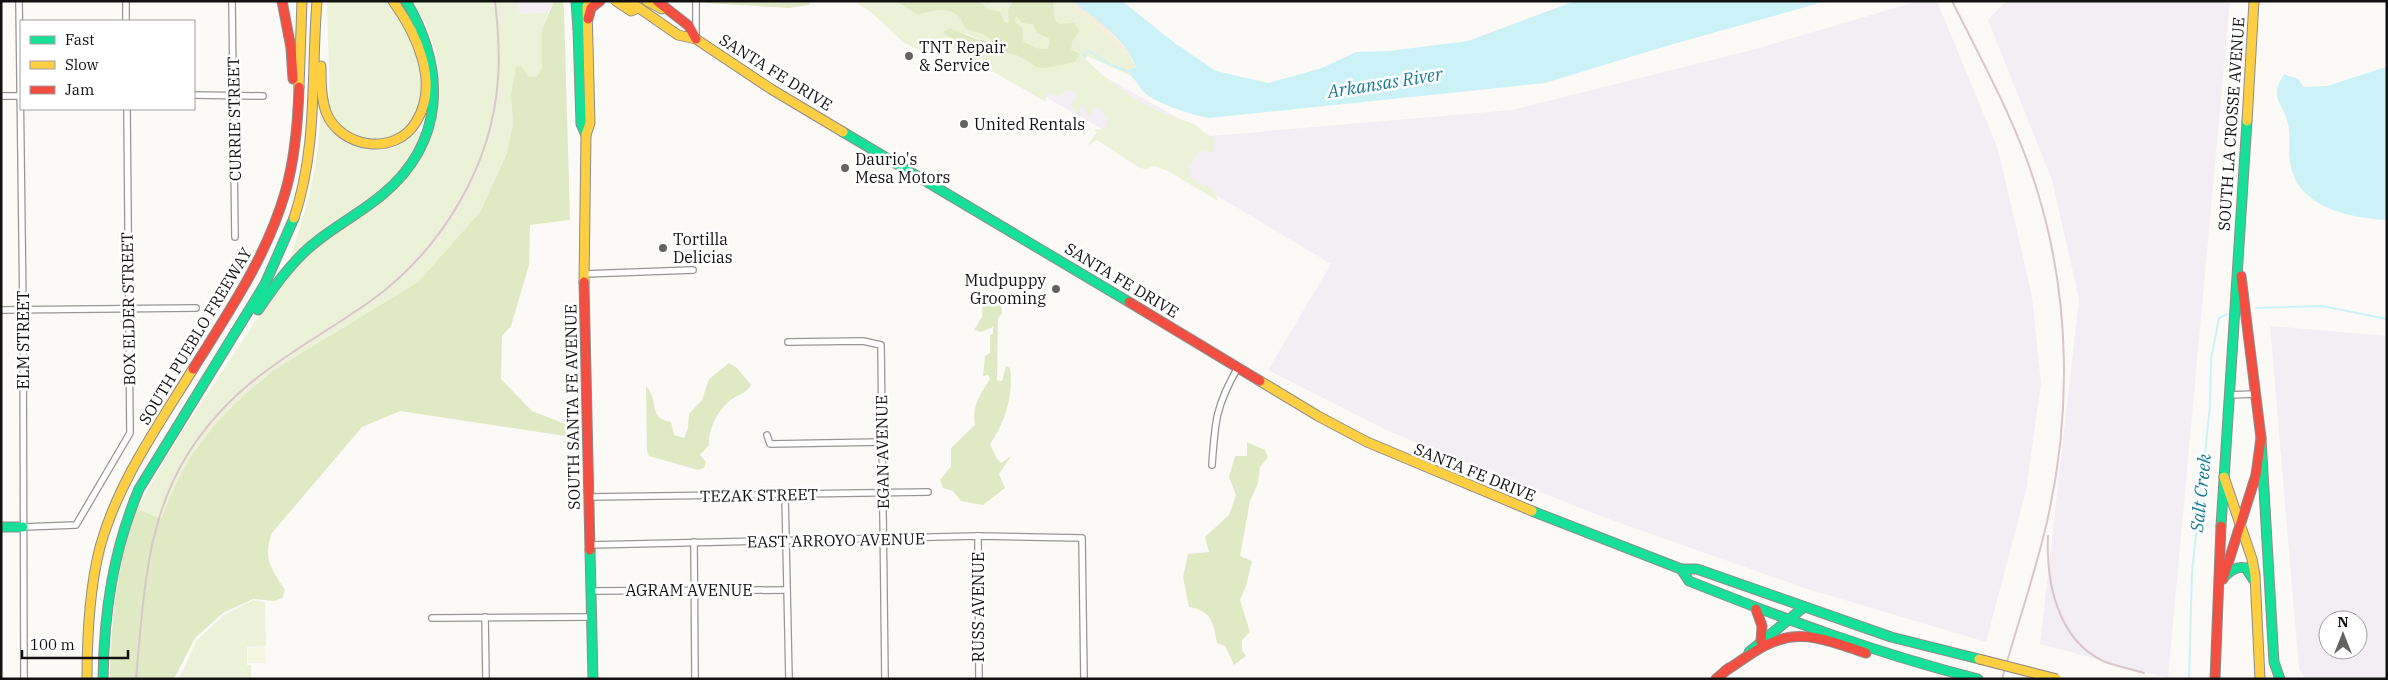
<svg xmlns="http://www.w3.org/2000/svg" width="2388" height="680" viewBox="0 0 2388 680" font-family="'IBM Plex Serif',serif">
<rect width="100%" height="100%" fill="#fcfaf7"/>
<g fill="#f3eef3" fill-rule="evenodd">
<path d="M517,1h37l-6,11 -28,2z"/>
<path d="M1919,1h18l61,148 34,147 9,87 -15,108 -40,151 -182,-54 -201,-71 -215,-86 -120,-61 63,-106 -145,-87 -184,-105 35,-11 63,13 110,62 302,-26 240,-60z"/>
<path d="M2006,1h224l-62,677 -128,-34 39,-345 -27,-119 -64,-160z"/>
<path d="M2270,326l117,10 -1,343h-80l-7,-10zM2328,620h30v30h-30z"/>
</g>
<g fill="#ecf2d7">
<path d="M327,1h58c27,28 52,93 22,126 -24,27 -66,10 -77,-20z"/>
<path d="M411,1h106l3,13 28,-2 -6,17v40l-6,8h-7l-18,18 2,29 -6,29 -27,59 -62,70 -146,89 -32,28 -24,24 -23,30 -16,28 -16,39 -24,-11 37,-65 105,-158c17,-19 35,-38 56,-52 16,-12 35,-22 50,-35 36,-29 52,-66 54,-112 1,-30 -9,-62 -28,-86z"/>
<path d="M853,1h43l21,14c12,-4 30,-9 41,1 4,4 5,10 10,13 9,5 17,4 24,12l-13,-1 -11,-6 -24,-2 9,8 27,14 22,-2 14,3 21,12 43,-13 -9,-5 2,-9 7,-9 -20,-7 -5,-4 -2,-19h15l36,30 22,22 2,-1 8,17 -6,1 1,6 -44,-20 -1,3c20,21 45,40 72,52 12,6 25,8 36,13 8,4 9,11 19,13l2,5 -3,3 2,4 -2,3 -12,-1c-8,8 -13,14 -11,26l25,13 4,11 -50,-30 -14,-5 -7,3 -7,-1 -43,-28 -10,6 10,-14 -3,-3 7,1 5,-3 2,-4 -3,-8 -8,-8 -4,1v5l-4,2 -4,-4 1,-5 -5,-1 -1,8h-3l-7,-8 7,-8 -1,-5 -7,-2 -12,6 -11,-2v8l-101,-58 -18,9 -23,-10 -33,-31z"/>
<path d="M981,1h30l2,2 -4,19 -3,1 -7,-12 -12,-2z"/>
<path d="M1016,16l6,7 11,2 12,13 4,1v6l-2,4 -11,-1 -13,-7 -8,-19z"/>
<path d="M320,116h2c16,26 46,44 77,29 7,-4 11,-11 19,-14l3,1v3c-24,52 -50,59 -93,91 -13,10 -26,22 -38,32 16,-46 29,-92 30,-142z"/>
<path d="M253,600l12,2 1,44 -19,1v18h4v14h-72l18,-39 27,-25z"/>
</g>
<g fill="#dfeac4" fill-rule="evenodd">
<path d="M554,1h9l1,7 6,212 -40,5 -1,40 -18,61 -9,10 -1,43 31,32 33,13 3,10 -3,2 -165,-25 -38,16 -90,106c-10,26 0,36 13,57l-3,8 -8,3 -21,-2 -30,14 -28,25 -21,41h-64c1,-59 7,-115 27,-170l24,10 16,-38 16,-28 23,-30 24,-24 32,-28 146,-89 62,-70 27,-59 6,-29 -2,-29 5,-28 5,-1 8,11h7l6,-8v-40z"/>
<path d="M708,1h103l-2,4 -20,3 -84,-5z"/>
<path d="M896,1h85l6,8 12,2 7,12 3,-1 -1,-12 4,-7 -1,-2h42l2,19 5,4 14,-1 6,8 -7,9 -2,9 9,5 -5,8 -30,6 -8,-1 -21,-12 -14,-3 -22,2 -27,-14 -10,-8 6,-4 30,12 12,1c-6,-9 -15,-7 -24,-12 -4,-3 -5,-9 -9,-13 -11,-10 -29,-5 -41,-1zM1016,16l6,7 11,2 4,8 12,6v6l-2,4 -11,-1 -13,-7 -1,-13 -7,-6z"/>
<path d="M993,292l8,9 1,13 -4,4 -1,62 5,1 4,-15 4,2c4,26 -5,55 -20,76l7,15 4,4 10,-7 -12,18 6,14 -22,17 -22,-4 -8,-10 -10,-3 -3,-8 11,-14v-18l24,-23c-3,-20 5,-30 15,-46l-2,-4 -5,1 2,-20 5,-3v-18l3,-1v-7l-12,5 -7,-2 8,-13 1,-15z"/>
<path d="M729,363l8,5 14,17c-6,9 -11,9 -19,14 -14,10 -24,30 -23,46l-9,10 6,7 -2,6 -6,2 -49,-14 -2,-5 -1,-65c14,15 1,32 25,36l3,13 10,3 4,-10 1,-14 13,-14 7,-21z"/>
<path d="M1247,442l18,8 3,7 -8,10 -2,16 -8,18 -10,55 12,5 -6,25 -6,14 10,32 -8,8v10l4,6 -12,9 -9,-19 -8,-3c-4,-21 -5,-32 -28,-36l-6,-30 5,-23 21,-2 -4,-15 24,-22 7,-20 -7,-18 6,-21h12z"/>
</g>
<path fill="#fbecd9" d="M1068,1h4l32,24 24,27 -2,1 -22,-22z"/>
<path fill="#f4f6e0" d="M265,647l1,16h-18v-15z"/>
<g fill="#ccf2f7">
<path d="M1072,1h50l54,43 40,27 52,12 54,-15 34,-16 33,-1 79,-10 107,-40h252l-157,44 -125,38 -335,35c-13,-1 -54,-15 -64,-24 -6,-5 -9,-13 -15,-18l-1,-7 6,-1c-10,-29 -40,-48 -64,-67z"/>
<path d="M2386,67l1,153c-38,-2 -91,-13 -97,-58 -2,-13 1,-25 -2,-38 -5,-23 -20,-24 -4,-50l14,5 6,8 23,-1z"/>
</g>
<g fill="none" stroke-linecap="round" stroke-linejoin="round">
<g stroke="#ccf2f7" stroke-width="2">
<path d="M1084,57v-3l5,-3 20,13 23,9"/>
<path d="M2256,308l66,-2 65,13"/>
<path d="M2189,679l3,-107 18,-166 1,-47 8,-41 9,-4"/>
</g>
<g stroke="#979695" stroke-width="8">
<g id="street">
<path d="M19,1l4,309 1,369"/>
<path d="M126,1v20"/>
<path d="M232,1l3,236"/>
<path d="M696,37v-36"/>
<path d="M194,95l69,1"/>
<path d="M1,96h20"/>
<path d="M584,274l109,-4"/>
<path d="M1,310l195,-2"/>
<path d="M788,342l75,-1 18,4 4,334"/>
<path d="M2229,395l26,-1"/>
<path d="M767,435l3,9 112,-2"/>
<path d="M1212,465c3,-45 4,-59 26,-98"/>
<path d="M785,494l4,185"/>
<path d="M589,497l339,-5"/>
<path d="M23,527l53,-2 54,-92 -3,-324"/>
<path d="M978,536l1,143"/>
<path d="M694,542l1,137"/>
<path d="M589,545l389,-9 104,2 2,141"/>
<path d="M590,591l197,-1"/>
<path d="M485,617l1,62"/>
<path d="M432,618l159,-1"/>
</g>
</g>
<g stroke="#8d8d8b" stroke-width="11">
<g id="fast">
<path d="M576,1l2,28"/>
<path d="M582,1l-4,28 3,95 5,11"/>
<path d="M843,132l286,170"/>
<path d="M258,310c16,-23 32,-46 53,-64 22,-19 48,-32 71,-51 64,-53 64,-126 24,-194"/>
<path d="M2261,438l13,224 6,17"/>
<path d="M1532,511l149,58h16l194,68 88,22"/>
<path d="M2221,526l26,-405"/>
<path d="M1,527h22"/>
<path d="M590,550l3,129"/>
<path d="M1681,569l8,12c95,38 190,73 289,98"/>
<path d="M2223,578c7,-7 13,-12 23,-10l7,11"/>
<path d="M1749,652l55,-45"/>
<path d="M103,679c1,-67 10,-128 36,-190l126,-205 29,-66"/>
</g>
</g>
<g stroke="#8d8d8b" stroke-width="11">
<g id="slow">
<path d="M616,1l15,10 7,-3"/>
<path d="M629,1l49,34 18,4 75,50 72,43"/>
<path d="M647,1l15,8"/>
<path d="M321,66c0,15 0,31 5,46 14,36 69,45 90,10 24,-38 1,-88 -23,-121"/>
<path d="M299,87l3,-86"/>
<path d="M2247,121l7,-120"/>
<path d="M294,218c24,-71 17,-144 23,-217"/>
<path d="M584,282l2,-147 4,-12 -3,-116 2,-6"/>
<path d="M1260,381l58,35 49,26 165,69"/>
<path d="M2224,477l28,82 3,16 5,104"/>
<path d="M87,679c0,-44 2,-89 13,-132 18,-65 58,-121 93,-178"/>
</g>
</g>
<g stroke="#8d8d8b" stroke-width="11">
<g id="jam">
<path d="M282,1l9,47 2,31"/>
<path d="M657,1l32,25 7,13"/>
<path d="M588,19l3,-11 9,-7"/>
<path d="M584,282l6,268"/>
<path d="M1129,302l131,79"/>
<path d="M193,369c35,-56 73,-111 92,-176 10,-34 13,-70 14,-106"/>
<path d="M2223,579l33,-104 5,-37 -20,-162"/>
<path d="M1756,609l6,17 -1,16"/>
<path d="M1725,671c17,-10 35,-26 54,-31 29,-10 59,4 87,13"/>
<path d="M1716,679l13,-11"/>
<path d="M2215,679l6,-153"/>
</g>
</g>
<use href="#street" stroke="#fffefe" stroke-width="5.5"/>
<use href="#fast" stroke="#16e098" stroke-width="9"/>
<use href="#slow" stroke="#ffcf43" stroke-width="9"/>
<use href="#jam" stroke="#f24e42" stroke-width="9"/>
<g stroke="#d9c5ca" stroke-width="2">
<path d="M1952,1c31,62 65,123 85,189 34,109 35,230 8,340 -12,50 -29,99 -43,149"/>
<path d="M2048,536c-2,45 9,103 55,125 12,5 28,8 41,12"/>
<path d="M136,679c7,-76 9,-155 50,-222 49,-80 114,-106 186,-157 70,-51 120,-134 126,-221 2,-26 0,-52 -3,-78"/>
</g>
<g stroke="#848382" stroke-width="11" stroke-linecap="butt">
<path id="slow-bridge" d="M1979,659l78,20"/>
</g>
<use href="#slow-bridge" stroke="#ffcf43" stroke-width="9"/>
</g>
<g fill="#636362" stroke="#fff" stroke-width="2">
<circle cx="909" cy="56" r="5"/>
<circle cx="964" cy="124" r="5"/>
<circle cx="845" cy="168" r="5"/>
<circle cx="663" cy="248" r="5"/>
<circle cx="1056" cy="289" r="5"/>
</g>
<g text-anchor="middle" stroke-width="5" stroke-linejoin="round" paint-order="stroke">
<g font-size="16" fill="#111" stroke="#fff" text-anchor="start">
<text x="919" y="53">TNT Repair<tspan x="919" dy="18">&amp; Service</tspan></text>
<text x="974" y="130">United Rentals</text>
<text x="855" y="165">Daurio's<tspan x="855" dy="18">Mesa Motors</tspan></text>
<text x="673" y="245">Tortilla<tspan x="673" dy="18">Delicias</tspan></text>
<text x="1046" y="286" text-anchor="end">Mudpuppy<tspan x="1046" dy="18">Grooming</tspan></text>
</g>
<g font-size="16" fill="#111" stroke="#fff">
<text transform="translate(776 72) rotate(32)" y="6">SANTA FE DRIVE</text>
<text transform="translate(234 119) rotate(-91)" y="6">CURRIE STREET</text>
<text transform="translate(2231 124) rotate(-86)" y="6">SOUTH LA CROSSE AVENUE</text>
<text transform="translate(1122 280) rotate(31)" y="6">SANTA FE DRIVE</text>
<text transform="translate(128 309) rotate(-91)" y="6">BOX ELDER STREET</text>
<text transform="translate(195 336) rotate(-59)" y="6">SOUTH PUEBLO FREEWAY</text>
<text transform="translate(23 340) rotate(-90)" y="6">ELM STREET</text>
<text transform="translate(572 407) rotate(-91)" y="6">SOUTH SANTA FE AVENUE</text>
<text transform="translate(882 452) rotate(-91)" y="6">EGAN AVENUE</text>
<text transform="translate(1475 472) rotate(22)" y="6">SANTA FE DRIVE</text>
<text transform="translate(759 495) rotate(-1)" y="6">TEZAK STREET</text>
<text transform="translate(836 540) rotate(-1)" y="6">EAST ARROYO AVENUE</text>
<text x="689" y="596">AGRAM AVENUE</text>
<text transform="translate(978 607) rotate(-90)" y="6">RUSS AVENUE</text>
</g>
<g font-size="18" font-style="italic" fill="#167b96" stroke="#fff">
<text transform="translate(1385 83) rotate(-9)" y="6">Arkansas River</text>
<text transform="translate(2201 493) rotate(-84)" y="6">Salt Creek</text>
</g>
</g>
<rect width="2388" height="680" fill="none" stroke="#111111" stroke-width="5"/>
<rect x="20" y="20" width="175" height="90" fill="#ffffff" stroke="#a0a0a0"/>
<rect x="30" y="36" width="25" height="8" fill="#16e098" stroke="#a0a0a0"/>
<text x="65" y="45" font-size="15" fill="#111111">Fast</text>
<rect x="30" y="61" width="25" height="8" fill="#ffcf43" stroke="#a0a0a0"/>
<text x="65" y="70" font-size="15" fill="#111111">Slow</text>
<rect x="30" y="86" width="25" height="8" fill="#f24e42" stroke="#a0a0a0"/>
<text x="65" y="95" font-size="15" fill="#111111">Jam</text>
<g transform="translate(2343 635)"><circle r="24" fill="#ffffff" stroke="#a0a0a0"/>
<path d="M0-4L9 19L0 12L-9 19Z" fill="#636362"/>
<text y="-8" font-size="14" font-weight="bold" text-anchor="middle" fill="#111111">N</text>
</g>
<path d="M22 650v8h106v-8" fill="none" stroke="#111111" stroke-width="2.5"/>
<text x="30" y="650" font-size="15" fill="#111111" stroke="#ffffff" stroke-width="4" paint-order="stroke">100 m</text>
</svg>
